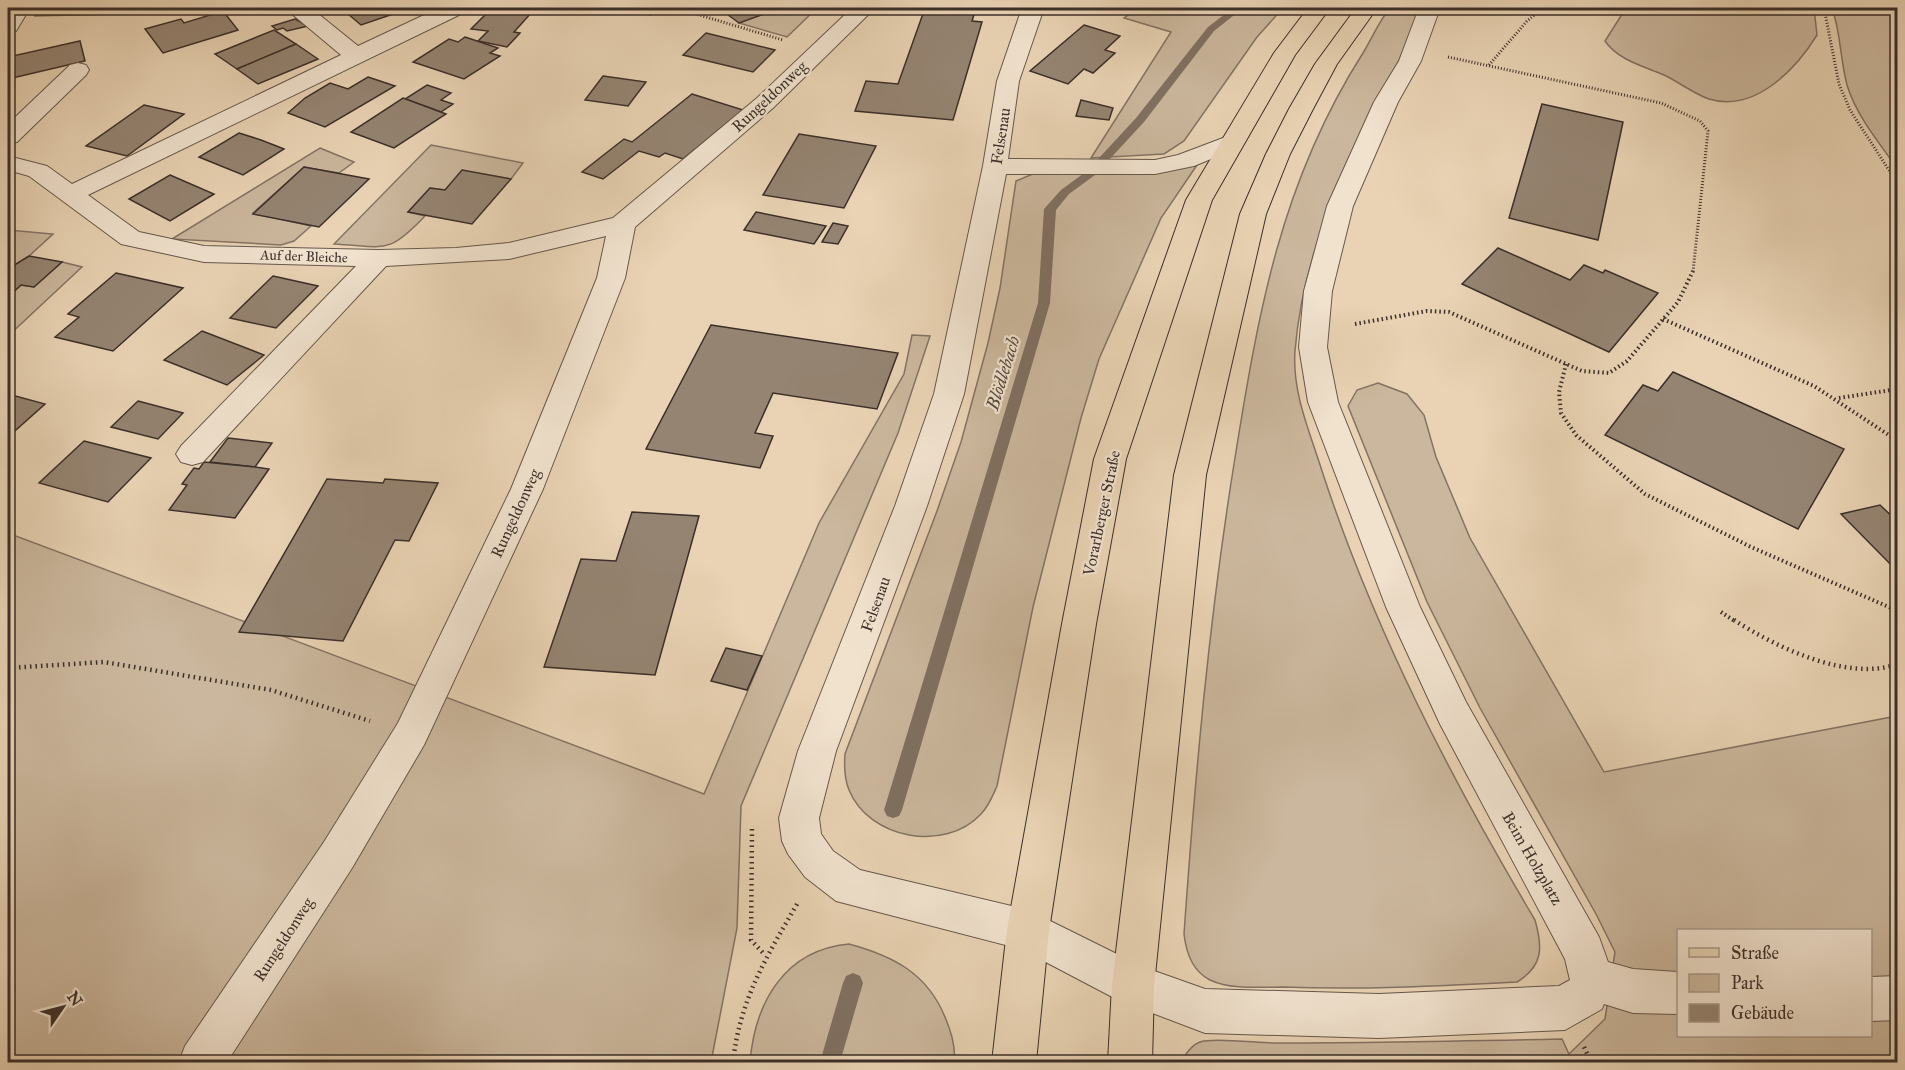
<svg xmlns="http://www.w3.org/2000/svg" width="1905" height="1070" viewBox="0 0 1905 1070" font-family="'IM FELL Great Primer',serif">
<rect width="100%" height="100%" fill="#e9d3b4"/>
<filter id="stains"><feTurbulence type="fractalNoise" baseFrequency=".00333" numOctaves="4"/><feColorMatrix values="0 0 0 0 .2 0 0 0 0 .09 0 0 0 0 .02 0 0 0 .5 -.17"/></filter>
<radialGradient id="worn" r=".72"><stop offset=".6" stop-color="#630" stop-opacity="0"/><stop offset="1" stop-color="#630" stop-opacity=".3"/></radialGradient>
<g fill="#cbb79d" stroke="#837364" stroke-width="1.5" fill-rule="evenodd">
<path d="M39,8h96l-18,6 -82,2z"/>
<path d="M781,8h66l-8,5 -23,-4 -29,28 -48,-14z"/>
<path d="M1139,8h144l-26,29 -73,104 -20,13 -73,4 80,-126 -47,-14z"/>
<path d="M1390,8h31c-8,16 -13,34 -21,50 -7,15 -17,29 -24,44 -38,79 -74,160 -81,249 -3,42 15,81 27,120 52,159 128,306 213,449 8,28 8,46 -18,62 -79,4 -155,8 -234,5 -23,0 -52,3 -73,-7 -18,-9 -24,-28 -26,-46 11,-157 25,-314 50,-470 24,-150 46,-281 129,-411 9,-15 16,-32 27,-45z"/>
<path d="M1626,8h188l3,27c-21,34 -62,78 -108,64 -15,-5 -30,-17 -45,-24 -21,-9 -46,-15 -59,-34z"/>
<path d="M1832,8h65v160c-18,-25 -41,-53 -50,-83 -7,-26 -6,-52 -15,-77z"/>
<path d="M431,145l92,18 -12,16 -48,-8 -18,19 -15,-2 -22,24 17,4c-37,39 -39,31 -91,28z"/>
<path d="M320,148l34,14 -15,11 -35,-6 -51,46 58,13 -17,15 -13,4 -109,-6z"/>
<path d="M1197,165l-36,53 -62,141 -18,59 -48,189 -36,179c-4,9 -8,20 -16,28 -36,39 -112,25 -132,-24 -5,-12 -5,-23 -4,-36l92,-243 24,-69 27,-99 12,-55 16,-107 19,-8 148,-5z"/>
<path d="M8,230l45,4 -24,22 -21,13z"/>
<path d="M62,262l20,5 -74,69v-39l13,-12 13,2z"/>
<path d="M912,335l18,1 -32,97 -157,373 -4,122 -26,134h-703v-529l696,261 115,-271 85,-149z"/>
<path d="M1378,383l29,11 17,21 12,42 34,81 134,234 293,-56v346h-715c2,-7 10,-17 18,-20 11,-5 58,1 73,1 96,0 193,-2 289,-4l7,15 36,-35 10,-67 -19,-38 -116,-206 -53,-106 -79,-196 9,-16zM1678,930h192v106h-192z"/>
<path d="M849,944c44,12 78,29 96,73 6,14 11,31 9,45h-204c5,-59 34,-112 99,-118z"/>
</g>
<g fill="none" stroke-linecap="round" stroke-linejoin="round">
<g fill="#807061" fill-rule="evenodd">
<path d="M1233,8h10l-29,23 -70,91 -49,53 -26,19 -13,16 -6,93 -148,507 -3,6 -6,2 -6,-2 -3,-6 154,-507 6,-94 17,-19 26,-19 49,-53 72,-91z"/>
<path d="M853,973l7,3 3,7 -23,79h-20l23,-79 3,-7z"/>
</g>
</g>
<g fill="#958472" stroke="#3b2f2a" stroke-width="1.5">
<path d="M341,8h70l-50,17z"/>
<path d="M492,8l41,3 -19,21 6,1 -13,14 -29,-6 10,-10 -17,-2z"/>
<path d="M640,8h31l-21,7z"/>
<path d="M709,8h72l-42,15 -19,-14z"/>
<path d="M925,8h51l-4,13 10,1 -29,98 -98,-9 11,-30 32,3z"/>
<path d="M223,11l15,19 -75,23 -18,-24 36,-10 3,4z"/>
<path d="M295,19l13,7 -21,5 -4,-3 -6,2 -5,-4z"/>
<path d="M1084,25l36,11 -15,14 10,3 -22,20 -9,-4 -16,15 -38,-13z"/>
<path d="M274,30l22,14 -59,25 -22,-15z"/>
<path d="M706,33l69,17 -22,22 -70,-17z"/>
<path d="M465,37l33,11 -8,5 10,3 -36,23 -51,-17 36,-23 9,3z"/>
<path d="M80,41l5,20 -77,18v-22z"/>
<path d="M296,44l22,15 -60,25 -21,-15z"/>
<path d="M603,76l43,6 -18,24 -43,-6z"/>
<path d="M368,77l27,9 -70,41 -37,-14 17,-15 25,-15 18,6z"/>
<path d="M427,85l24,8 -10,7 12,4 -12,8 -36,-13z"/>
<path d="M692,94l51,16 -60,49 -18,-6 -6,4 -20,-6 -36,28 -21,-7 42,-33 8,3z"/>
<path d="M403,98l43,16 -52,34 -43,-16z"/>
<path d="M1081,100l32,8 -4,12 -33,-4z"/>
<path d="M1542,104l81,18 -25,118 -89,-22z"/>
<path d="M144,105l40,9 -57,42 -41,-10z"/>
<path d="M239,133l22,7 23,9 -41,26 -44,-18z"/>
<path d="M799,134l77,12 -32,62 -81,-13z"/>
<path d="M304,167l65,12 -50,48 -66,-13z"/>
<path d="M462,170l49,9 -39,45 -64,-12 22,-24 15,2z"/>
<path d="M170,175l44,19 -44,27 -41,-22z"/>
<path d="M756,212l70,14 -12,18 -70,-14z"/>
<path d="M833,223l15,3 -10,18 -16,-2z"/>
<path d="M1498,248l72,32 14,-15 19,8 2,-3 53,23 -49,59 -147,-68z"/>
<path d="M29,256l33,6 -28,25 -13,-2 -13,12v-28z"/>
<path d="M116,273l67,15 -70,63 -58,-14 24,-20 -11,-3z"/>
<path d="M273,276l45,10 -42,42 -46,-10z"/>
<path d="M711,325l187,28 -21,56 -104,-16 -18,40 18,3 -13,32 -114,-19z"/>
<path d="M202,331l62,24 -37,30 -63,-25z"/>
<path d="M1673,372l171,77 -46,80 -193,-94 38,-50 15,6z"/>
<path d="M8,394l37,10 -37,33z"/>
<path d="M138,401l45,12 -25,26 -47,-12z"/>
<path d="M228,438l44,5 -17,24 -45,-5z"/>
<path d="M84,441l67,17 -43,44 -69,-19z"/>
<path d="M204,462l51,5 14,2 -34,49 -66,-8 18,-25 -5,-1 12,-16 5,1z"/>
<path d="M327,479l56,4 2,-4 53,4 -29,58 -14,-1 -52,101 -104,-9z"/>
<path d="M1880,505l18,17v50l-57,-58z"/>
<path d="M632,512l67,4 -44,159 -111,-8 37,-108 35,2z"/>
<path d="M726,648l36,8 -15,34 -36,-9z"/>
</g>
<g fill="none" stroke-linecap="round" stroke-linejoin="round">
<g stroke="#66584c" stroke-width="2">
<g id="minor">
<path d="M9,8h21l-14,23 -8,2z"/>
<path d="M290,8h21l47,38 81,-38h27l-3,5 -375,182 51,37 65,14 175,4 77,-2 53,-5 104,-25 144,-120 95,-90h23l-102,100 -138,119 -10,51 -82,211 -119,256 -72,123 -125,194h-48l6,-16 139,-204 74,-119 113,-234 86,-211 9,-42 -97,23 -123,7 -183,196 -11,3 -11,-3 -5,-8 5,-8 175,-180 -152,-4 -83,-18 -92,-68 -21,-6v-14l39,10 25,18 269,-129 -49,-41z"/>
<path d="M1022,8h22l-25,73 -11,78 147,1 23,-5 53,-20 9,2 3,5 -3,5 -46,19 -39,8h-149l-42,220 -37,112 -91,245 -17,67 2,16 12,17 27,19 168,40 115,57 62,22 174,5 180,-8 11,-6 -5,-21 -125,-235 -54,-117 -78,-205 -9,-55 5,-56 23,-85 47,-104 25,-41 20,-53h21l-19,53 -23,41 -45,104 -21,85 -5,56 11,55 82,205 46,95 133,235 9,25 25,7 45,3v42l-45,-1 -29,-9 -2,5 -37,21 -186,8 -174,-5 -87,-33 -97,-51 -185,-48 -31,-24 -17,-23 -6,-13 -3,-23 19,-67 97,-245 39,-112 49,-228 14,-85z"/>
<path d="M78,63l8,2 3,5 -3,5 -69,67 -9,2v-20l62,-59z"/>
<path d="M1898,976v44l-28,1v-44z"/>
</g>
</g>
<g stroke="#3b2f2a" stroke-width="2">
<g id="major">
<path d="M1308,8h22l-35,47 -83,145 -86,259 -30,165 -47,306 -13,132h-44l15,-132 55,-306 32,-165 92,-259 88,-147z"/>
<path d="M1356,8h21l-40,56 -24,45 -23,45 -24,60 -60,261 -52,510 -2,77h-44l4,-77 62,-510 66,-261 26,-60 23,-45 26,-45z"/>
</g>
</g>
<g stroke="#3b2f2a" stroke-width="3" stroke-dasharray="1 2" stroke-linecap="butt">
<path d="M700,8l-4,6 87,26"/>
<path d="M1824,8l15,76 11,26 48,74"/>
<path d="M1448,57l213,46 39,18 8,10 -15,141"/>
<path d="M1489,65l38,-44 16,-13"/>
</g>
<g stroke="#3b2f2a" stroke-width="4" stroke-dasharray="1.5 3" stroke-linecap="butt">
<path d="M1663,319l151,67 84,55"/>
<path d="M1355,324l72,-13 22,1 133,59 27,2 18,-12 51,-59 15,-31"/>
<path d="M1566,364l-7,28 2,21 15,22 69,59 106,53 147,64"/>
<path d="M1839,398l59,-9"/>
<path d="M1721,612l15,10"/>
</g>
<g stroke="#3b2f2a" stroke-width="4.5" stroke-dasharray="1.5 4" stroke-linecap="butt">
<path d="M1734,620c42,27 113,62 164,44"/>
<path d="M8,668l96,-6 167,28 99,31"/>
<path d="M752,829l-1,111 14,15"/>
<path d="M1584,1047l7,15"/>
<path d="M733,1062c7,-63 33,-104 64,-158"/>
</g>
<use href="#minor" fill="#f1e2ce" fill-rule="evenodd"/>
<use href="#major" fill="#e9d3b4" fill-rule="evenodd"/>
</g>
<g text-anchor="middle" stroke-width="4.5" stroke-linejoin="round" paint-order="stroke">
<g font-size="14" fill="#3b2f2a" stroke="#f1e2ce">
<text transform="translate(304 256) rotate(2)" y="5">Auf der Bleiche</text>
</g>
<g font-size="16" fill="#3b2f2a" stroke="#f1e2ce">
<text transform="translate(769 96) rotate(-43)" y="6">Rungeldonweg</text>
<text transform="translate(1000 136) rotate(-81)" y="6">Felsenau</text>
<text transform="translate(515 513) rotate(-65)" y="6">Rungeldonweg</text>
<text transform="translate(1101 513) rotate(-78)" y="6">Vorarlberger Straße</text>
<text transform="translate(875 604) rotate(-70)" y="6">Felsenau</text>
<text transform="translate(1533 858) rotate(60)" y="6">Beim Holzplatz</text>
<text transform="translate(283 939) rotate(-57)" y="6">Rungeldonweg</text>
</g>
<g font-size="18" font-style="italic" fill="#584a41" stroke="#f1e2ce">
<text transform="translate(1003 373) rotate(-73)" y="6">Blödlebach</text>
</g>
</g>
<rect width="1905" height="1070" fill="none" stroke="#e9d3b4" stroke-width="30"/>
<rect x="9" y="9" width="1887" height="1052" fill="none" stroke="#3b2f2a" stroke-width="3"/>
<rect x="15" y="15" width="1875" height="1040" fill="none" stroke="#3b2f2a" stroke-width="1.5"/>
<rect x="1677" y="929" width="195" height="108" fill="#f1e2ce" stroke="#a89a8c" stroke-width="1.5"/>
<rect x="1689" y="948" width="30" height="9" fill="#e9d3b4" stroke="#a89a8c" stroke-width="1.5"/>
<text x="1731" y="959" font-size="18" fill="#3b2f2a">Straße</text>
<rect x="1689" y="974" width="30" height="18" fill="#cbb79d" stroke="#a89a8c" stroke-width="1.5"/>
<text x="1731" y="989" font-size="18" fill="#3b2f2a">Park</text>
<rect x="1689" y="1004" width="30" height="18" fill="#958472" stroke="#a89a8c" stroke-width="1.5"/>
<text x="1731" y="1019" font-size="18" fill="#3b2f2a">Gebäude</text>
<g transform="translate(63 1007) rotate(55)" stroke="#f1e2ce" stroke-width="4.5" paint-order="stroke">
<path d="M0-4.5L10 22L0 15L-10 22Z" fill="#3b2f2a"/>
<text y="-9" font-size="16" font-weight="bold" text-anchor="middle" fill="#3b2f2a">N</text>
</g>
<rect width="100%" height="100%" filter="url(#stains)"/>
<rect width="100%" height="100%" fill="url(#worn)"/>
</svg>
